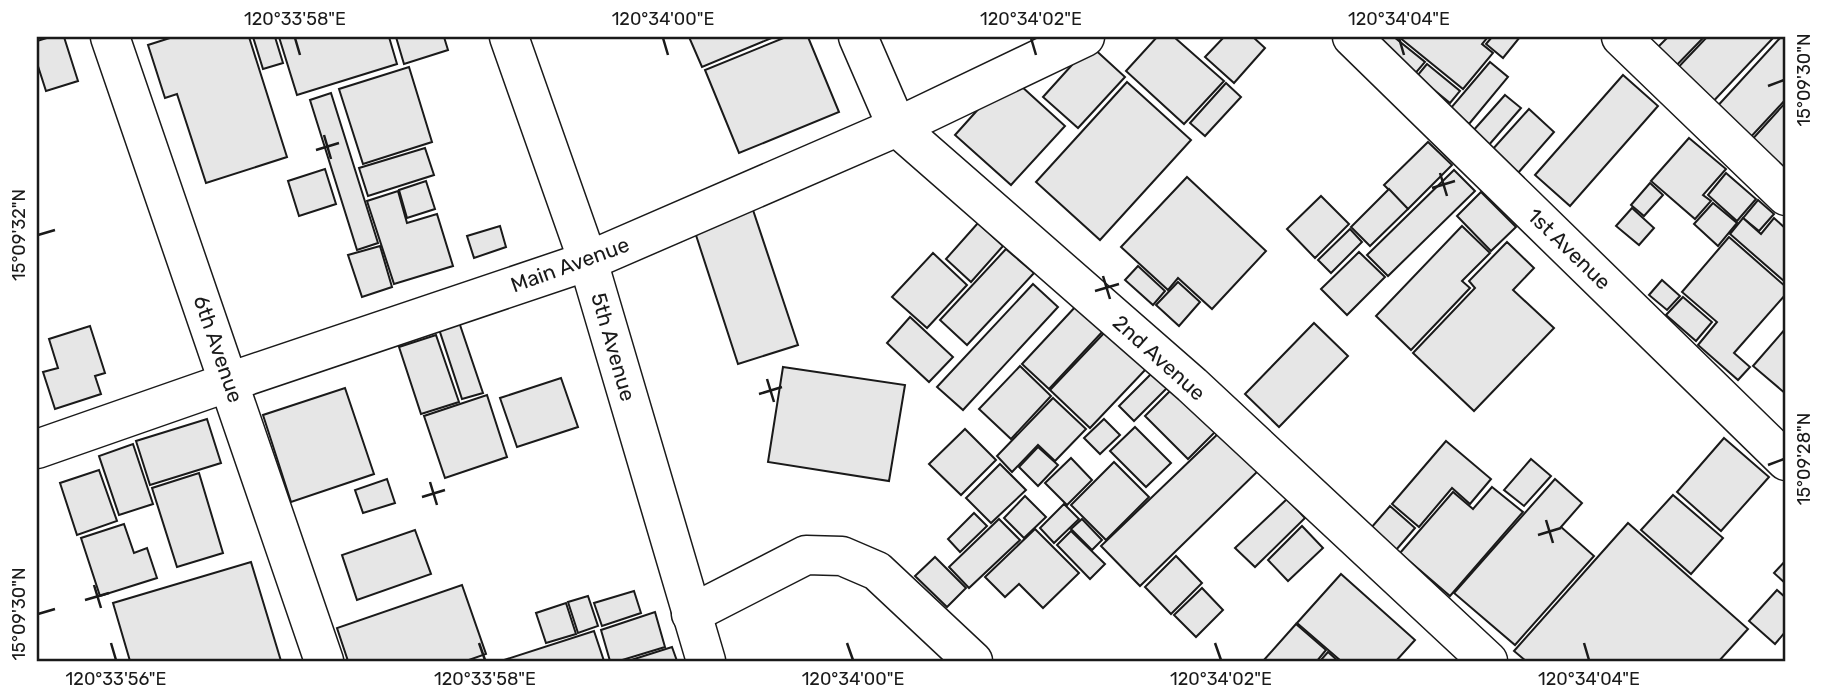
<svg xmlns="http://www.w3.org/2000/svg" width="1823" height="698" viewBox="0 0 1823 698" font-family="Rubik,sans-serif">
<rect width="100%" height="100%" fill="#fff"/>
<g fill="#e6e6e6" stroke="#1a1a1a" stroke-width="2">
<path d="M50,37h14l14,44 -32,10 -9,-28v-22z"/>
<path d="M173,37h76l38,120 -81,26 -29,-89 -12,4 -17,-53z"/>
<path d="M253,37h22l8,26 -20,6z"/>
<path d="M279,37h110l8,27 -100,31z"/>
<path d="M396,37h48l4,13 -44,14z"/>
<path d="M689,37h85l-72,30z"/>
<path d="M786,37h22l31,75 -100,41 -34,-83z"/>
<path d="M1157,37h17l50,44 -40,43 -58,-53z"/>
<path d="M1224,37h29l12,11 -31,35 -29,-26z"/>
<path d="M1379,37h15l31,25 -12,14z"/>
<path d="M1399,37h89l-6,7 11,9 -30,36z"/>
<path d="M1492,37h28l-17,21 -17,-14z"/>
<path d="M1668,37h36l-34,35 -19,-18z"/>
<path d="M1707,37h67l-67,71 -36,-33z"/>
<path d="M1781,37h5v62l-39,42 -34,-30z"/>
<path d="M1090,45l35,32 -47,51 -35,-31z"/>
<path d="M1490,62l18,15 -39,47 -19,-15z"/>
<path d="M1427,64l33,27 -10,12 -33,-27z"/>
<path d="M409,67l23,75 -69,22 -24,-75z"/>
<path d="M1009,75l56,51 -54,59 -56,-50z"/>
<path d="M1623,75l35,31 -88,100 -35,-31z"/>
<path d="M1127,82l64,58 -91,100 -64,-58z"/>
<path d="M1226,83l15,14 -36,39 -15,-13z"/>
<path d="M331,93l47,150 -21,7 -47,-150z"/>
<path d="M1505,95l16,13 -33,38 -16,-14z"/>
<path d="M1786,102v74l-37,-33z"/>
<path d="M1529,109l25,23 -36,41 -26,-23z"/>
<path d="M1689,138l37,31 -23,26 8,6 -16,18 -44,-38z"/>
<path d="M1428,142l24,23 -44,44 -24,-24z"/>
<path d="M425,148l9,27 -66,21 -9,-28z"/>
<path d="M325,169l11,35 -37,12 -11,-35z"/>
<path d="M1454,170l21,21 -87,85 -21,-21z"/>
<path d="M1726,173l30,26 -19,22 -29,-26z"/>
<path d="M1187,177l79,74 -54,58 -34,-31 -10,12 -47,-43z"/>
<path d="M426,181l9,28 -28,9 -8,-28z"/>
<path d="M1650,183l13,12 -19,21 -13,-11z"/>
<path d="M1389,189l19,20 -38,37 -19,-19z"/>
<path d="M398,191l9,32 30,-9 16,52 -59,18 -27,-83z"/>
<path d="M1481,192l35,35 -25,24 -34,-35z"/>
<path d="M1321,196l28,28 -34,34 -28,-29z"/>
<path d="M1758,200l16,14 -15,17 -16,-13z"/>
<path d="M1713,203l24,20 -19,23 -24,-22z"/>
<path d="M752,207l46,138 -60,19 -45,-138z"/>
<path d="M1632,208l22,20 -15,17 -23,-19z"/>
<path d="M1743,218l18,16 13,-16 12,11v51l-1,2 -55,-48z"/>
<path d="M978,223l25,23 -32,36 -25,-23z"/>
<path d="M500,226l6,21 -32,11 -7,-22z"/>
<path d="M1462,226l28,27 -28,28 8,7 -59,62 -35,-34z"/>
<path d="M1350,229l12,13 -31,31 -13,-13z"/>
<path d="M1729,237l57,50v7l-52,59 16,14 -12,13 -40,-35 19,-23 -35,-30z"/>
<path d="M1507,242l27,26 -21,22 41,38 -80,83 -61,-58 62,-65 -6,-7z"/>
<path d="M380,246l12,41 -30,10 -14,-42z"/>
<path d="M1006,249l28,24 -67,72 -27,-25z"/>
<path d="M1359,252l26,25 -38,38 -26,-26z"/>
<path d="M933,253l34,32 -40,43 -35,-31z"/>
<path d="M1138,266l27,25 -12,14 -28,-25z"/>
<path d="M1662,280l18,16 -13,14 -18,-15z"/>
<path d="M1178,282l22,20 -21,24 -23,-21z"/>
<path d="M1033,284l25,23 -95,103 -26,-23z"/>
<path d="M1683,297l29,25 -16,19 -30,-26z"/>
<path d="M1077,305l27,25 -55,59 -27,-25z"/>
<path d="M910,317l43,40 -24,25 -42,-39z"/>
<path d="M459,322l24,71 -21,6 -23,-70z"/>
<path d="M1314,323l34,33 -69,71 -34,-33z"/>
<path d="M90,326l15,47 -10,3 6,18 -46,15 -12,-37 15,-4 -9,-29z"/>
<path d="M1786,328v66l-33,-28z"/>
<path d="M1106,331l40,38 -56,59 -40,-38z"/>
<path d="M436,335l23,67 -38,12 -22,-67z"/>
<path d="M1020,366l31,30 -40,43 -32,-30z"/>
<path d="M783,367l122,18 -16,96 -121,-19z"/>
<path d="M1155,370l15,15 -36,36 -15,-15z"/>
<path d="M561,378l17,49 -61,20 -17,-49z"/>
<path d="M1175,386l43,43 -30,30 -43,-43z"/>
<path d="M345,388l29,86 -83,28 -28,-87z"/>
<path d="M487,395l20,62 -62,21 -21,-62z"/>
<path d="M1053,398l33,31 -31,32 -17,-16 -26,27 -15,-16z"/>
<path d="M207,419l14,44 -71,22 -14,-44z"/>
<path d="M1104,419l16,16 -20,19 -16,-16z"/>
<path d="M1135,427l36,36 -25,24 -36,-36z"/>
<path d="M965,429l31,31 -35,35 -32,-31z"/>
<path d="M1223,429l38,39 -121,118 -39,-40z"/>
<path d="M1724,438l45,39 -48,54 -44,-39z"/>
<path d="M1446,441l45,38 -21,25 -18,-16 -33,39 -27,-23z"/>
<path d="M133,444l20,60 -34,11 -20,-59z"/>
<path d="M1038,447l20,18 -20,21 -19,-19z"/>
<path d="M1071,458l21,22 -25,25 -22,-22z"/>
<path d="M1531,459l20,17 -27,30 -20,-16z"/>
<path d="M1114,462l35,35 -43,43 -35,-35z"/>
<path d="M1000,464l26,26 -35,33 -25,-25z"/>
<path d="M99,470l18,51 -40,14 -17,-52z"/>
<path d="M199,473l24,80 -46,14 -25,-79z"/>
<path d="M387,479l8,24 -32,10 -8,-23z"/>
<path d="M1555,479l27,24 -21,24 33,29 -79,89 -61,-52z"/>
<path d="M1492,487l31,25 -73,84 -50,-43 53,-61 20,17z"/>
<path d="M1673,495l50,43 -32,36 -50,-44z"/>
<path d="M1025,496l21,21 -22,21 -20,-20z"/>
<path d="M1287,499l18,19 -50,49 -20,-19z"/>
<path d="M1064,504l15,15 -25,24 -14,-15z"/>
<path d="M1390,506l25,22 -19,22 -25,-22z"/>
<path d="M974,513l13,13 -27,26 -12,-13z"/>
<path d="M999,519l21,21 -51,48 -20,-21z"/>
<path d="M1082,519l20,21 -10,10 -21,-21z"/>
<path d="M1628,523l120,106 -29,32h-193l-12,-10z"/>
<path d="M124,524l10,29 13,-5 10,30 -57,18 -19,-58z"/>
<path d="M1302,526l21,22 -35,33 -20,-21z"/>
<path d="M1035,529l44,44 -36,35 -24,-24 -14,13 -20,-20z"/>
<path d="M415,530l16,44 -74,26 -15,-45z"/>
<path d="M1071,531l34,33 -15,15 -33,-34z"/>
<path d="M1176,556l26,27 -31,31 -26,-27z"/>
<path d="M935,557l31,31 -19,19 -32,-31z"/>
<path d="M1786,560v24l-12,-11z"/>
<path d="M251,562l30,99h-151l-17,-58z"/>
<path d="M1341,574l74,66 -19,21h-55l-44,-38z"/>
<path d="M462,585l24,69 -20,7h-118l-11,-33z"/>
<path d="M1202,588l21,22 -27,27 -22,-22z"/>
<path d="M1777,590l9,8v33l-11,13 -26,-23z"/>
<path d="M634,591l7,22 -39,13 -8,-23z"/>
<path d="M588,596l10,30 -20,7 -10,-31z"/>
<path d="M566,603l10,31 -30,9 -10,-30z"/>
<path d="M655,612l10,35 -46,14h-9l-9,-31z"/>
<path d="M1296,624l30,26 -9,11h-54z"/>
<path d="M594,631l10,30h-100v-1z"/>
<path d="M672,647l5,14h-49z"/>
<path d="M1328,652l10,9h-18z"/>
</g>
<g fill="none" stroke-linecap="round" stroke-linejoin="round">
<g stroke="#1a1a1a" stroke-width="41">
<g id="minor">
<path d="M110,37l214,624"/>
<path d="M509,37l79,224 118,400"/>
<path d="M858,37l39,90 295,258 296,276"/>
<path d="M1352,37l434,424"/>
<path d="M1621,37l165,159"/>
<path d="M37,449l192,-67 359,-121 309,-134 188,-90"/>
<path d="M691,614l115,-59 36,1 35,15 96,90"/>
</g>
</g>
<use href="#minor" stroke="#fff" stroke-width="38"/>
</g>
<path fill="none" stroke="#1a1a1a" stroke-width="2.5" d="M295,38l5,17M663,38l5,17M1031,38l5,17M1399,38l5,17M1768,86l16,-6M324,135l7,24M316,150l23,-7M1440,173l7,23M1432,188l23,-7M38,235l17,-5M1103,276l7,23M1095,291l24,-7M767,379l7,23M759,394l23,-7M1768,465l16,-6M430,482l7,23M422,497l23,-7M1546,520l7,23M1538,535l23,-7M94,585l7,23M85,600l24,-7M38,614l17,-5M111,643l5,17M479,643l6,17M847,643l6,17M1215,643l6,17M1584,643l5,17"/>
<g text-anchor="middle" stroke-width="5" stroke-linejoin="round" paint-order="stroke">
<g font-size="21" fill="#1a1a1a" stroke="#fff">
<text transform="translate(1569 249) rotate(44)" y="7">1st Avenue</text>
<text transform="translate(570 265) rotate(-20)" y="7">Main Avenue</text>
<text transform="translate(613 347) rotate(74)" y="7">5th Avenue</text>
<text transform="translate(218 349) rotate(71)" y="7">6th Avenue</text>
<text transform="translate(1159 358) rotate(42)" y="7">2nd Avenue</text>
</g>
</g>
<rect width="1823" height="698" fill="none" stroke="#ffffff" stroke-width="77"/>
<rect x="38" y="38" width="1746" height="622" fill="none" stroke="#1a1a1a" stroke-width="2.5"/>
<g font-size="18" text-anchor="middle" fill="#1a1a1a">
<text x="295" y="25">120°33'58"E</text>
<text x="663" y="25">120°34'00"E</text>
<text x="1031" y="25">120°34'02"E</text>
<text x="1399" y="25">120°34'04"E</text>
<text transform="translate(1804 80) rotate(-90)" y="6">15°09'30"N</text>
<text transform="translate(19 235) rotate(-90)" y="6">15°09'32"N</text>
<text transform="translate(1804 459) rotate(-90)" y="6">15°09'28"N</text>
<text transform="translate(19 614) rotate(-90)" y="6">15°09'30"N</text>
<text x="116" y="685">120°33'56"E</text>
<text x="485" y="685">120°33'58"E</text>
<text x="853" y="685">120°34'00"E</text>
<text x="1221" y="685">120°34'02"E</text>
<text x="1589" y="685">120°34'04"E</text>
</g>
</svg>
